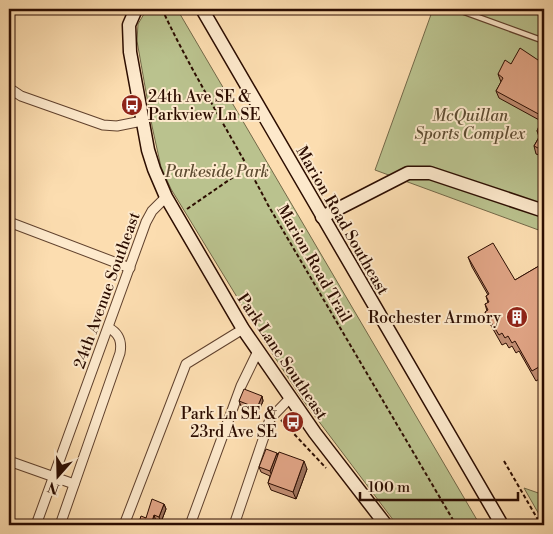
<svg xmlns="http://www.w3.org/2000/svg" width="553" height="534" viewBox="0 0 553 534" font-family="'Libre Bodoni',serif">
<rect width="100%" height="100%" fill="#fcddb0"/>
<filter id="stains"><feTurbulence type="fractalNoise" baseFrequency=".004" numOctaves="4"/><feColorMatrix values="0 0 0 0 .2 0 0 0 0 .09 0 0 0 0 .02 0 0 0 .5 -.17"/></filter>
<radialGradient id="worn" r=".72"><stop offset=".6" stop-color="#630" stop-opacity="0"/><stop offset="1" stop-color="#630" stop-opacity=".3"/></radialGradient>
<g fill="#bac28e" stroke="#736848">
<path d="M147,9h30l303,516h-83l-92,-122 -43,-65 -91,-149 -10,-22 -9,-41 -15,-85 1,-17z"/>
<path d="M433,9h111v223l-169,-62z"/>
<path d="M524,488l20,7v28z"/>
</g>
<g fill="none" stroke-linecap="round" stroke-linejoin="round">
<g stroke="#60412d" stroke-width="7">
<g id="lane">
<path d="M456,9l88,32"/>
<path d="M541,9l3,1"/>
</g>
</g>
<g stroke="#60412d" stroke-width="11">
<g id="street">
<path d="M9,88l12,8 82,29 14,1 25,-5"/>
<path d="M9,222l121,46"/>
<path d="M9,461l65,23"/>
<path d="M36,525l110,-303 6,-11 14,-14"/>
<path d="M60,525l60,-172c2,-11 0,-19 -11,-25"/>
<path d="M124,525l62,-161 57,-35"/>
<path d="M190,525l51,-139 17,-35"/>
<path d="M234,525l36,-106 21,-22"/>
</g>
</g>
<g stroke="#2c0d01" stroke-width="15">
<g id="secondary">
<path d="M136,9l-7,16 1,27 18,98 6,19 12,28 77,132 72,104 71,92"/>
<path d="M202,9l300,516"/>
<path d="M322,217l86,-44h22l114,38"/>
</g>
</g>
<g stroke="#2c0d01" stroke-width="2" stroke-dasharray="4 2.5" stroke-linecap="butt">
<path d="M162,9c31,67 72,130 106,196l188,320"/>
<path d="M187,209l61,-42"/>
<path d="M281,420l45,48"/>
<path d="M504,461l37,64"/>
</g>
<use href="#lane" stroke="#fde9cc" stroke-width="4.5"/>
<use href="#street" stroke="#fde9cc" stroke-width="9"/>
<use href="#secondary" stroke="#fde9cc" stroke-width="12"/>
</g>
<g fill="#c18d72" stroke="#2c0d01">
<path d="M511,64h33v93l-8,-3 -2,-8 5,-9 -2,-6 4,-10 -42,-23 -3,-7 5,-9 -3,-8z"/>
<path d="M468,257l47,23 29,-17v113l-8,5 -17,-30 -3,2 -4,-7 -3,2 -3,-5 -4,2 -13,-23 -4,-10 2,-1 -2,-7 3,-1 -2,-7 2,-1 -16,-28z"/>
<path d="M262,396l1,5 -5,12 -17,-7 -2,-5z"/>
<path d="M277,453l1,2 29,14 -11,30 -25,-9 -3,-7 2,-7 -9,-4 -2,-5z"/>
<path d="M164,504l2,5 -5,13 -5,-1 -2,4h-14l-1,-3 7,-4z"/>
</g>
<g fill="#9d735d" stroke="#2c0d01">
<path d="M262,396l1,5 -5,12 -1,-5z"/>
<path d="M277,453l2,5 -7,18 -2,-5z"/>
<path d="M304,461l3,8 -11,30 -3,-7z"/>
<path d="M164,504l2,5 -5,13 -2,-5z"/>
<path d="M154,515l2,6 -2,4h-3z"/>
</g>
<g fill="#e0a485" stroke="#2c0d01">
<path d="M520,48l24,16v87l-10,-5 7,-12 -4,-3 7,-14 -48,-26 7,-13 -5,-4 7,-14 6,4z"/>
<path d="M493,243l22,37 29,-17v101l-12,7 -17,-30 -3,2 -4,-7 -3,2 -3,-5 -3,2 -14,-23 3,-2 -3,-6 4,-2 -3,-6 3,-2 -21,-37z"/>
<path d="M244,389l18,7 -5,12 -18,-7z"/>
<path d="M266,449l11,4 -7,18 -11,-4z"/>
<path d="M279,452l25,9 -11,31 -25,-9z"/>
<path d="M152,499l12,5 -5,13 -5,-2 -3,10h-7v-1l-5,-2 2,-6 5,2z"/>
</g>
<defs>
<g id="bus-disc" transform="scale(1.125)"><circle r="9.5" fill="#8f2418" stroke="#fde9cc"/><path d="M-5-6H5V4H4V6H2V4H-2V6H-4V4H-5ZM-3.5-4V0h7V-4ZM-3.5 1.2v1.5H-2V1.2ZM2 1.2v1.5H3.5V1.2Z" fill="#fff"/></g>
<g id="building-disc" transform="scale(1.125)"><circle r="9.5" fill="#8f2418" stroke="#fde9cc"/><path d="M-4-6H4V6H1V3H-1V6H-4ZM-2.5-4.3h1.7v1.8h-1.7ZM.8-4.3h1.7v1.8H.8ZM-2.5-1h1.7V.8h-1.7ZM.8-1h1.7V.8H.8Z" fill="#fff"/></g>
</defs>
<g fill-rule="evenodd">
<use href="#bus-disc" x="132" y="105"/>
<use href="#building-disc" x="517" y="317"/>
<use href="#bus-disc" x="293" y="422"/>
</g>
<g text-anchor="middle" stroke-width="4" stroke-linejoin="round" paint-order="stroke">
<g font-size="16" fill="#2c0d01" stroke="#fde9cc" text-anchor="end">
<text x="148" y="102" text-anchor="start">24th Ave SE &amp;<tspan x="148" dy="18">Parkview Ln SE</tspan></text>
<text x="501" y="323">Rochester Armory</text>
<text x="277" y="419">Park Ln SE &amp;<tspan x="277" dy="18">23rd Ave SE</tspan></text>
</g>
<g font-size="16" font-style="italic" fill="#5e4c32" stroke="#fde9cc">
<text x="470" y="121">McQuillan<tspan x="470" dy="18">Sports Complex</tspan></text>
<text x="217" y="177">Parkeside Park</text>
</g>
<g font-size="16" fill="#2c0d01" stroke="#fde9cc">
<text transform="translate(343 220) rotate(60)" y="6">Marion Road Southeast</text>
<text transform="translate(315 263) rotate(60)" y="6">Marion Road Trail</text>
<text transform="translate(106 290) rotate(-70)" y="6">24th Avenue Southeast</text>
<text transform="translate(283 356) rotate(56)" y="6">Park Lane Southeast</text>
</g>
</g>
<rect width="553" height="534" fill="none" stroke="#fcddb0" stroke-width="30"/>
<rect x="10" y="10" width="533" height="514" fill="none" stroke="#2c0d01" stroke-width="2.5"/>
<rect x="15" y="15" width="523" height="504" fill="none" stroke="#2c0d01"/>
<g transform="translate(58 476) rotate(200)" stroke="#fde9cc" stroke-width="4" paint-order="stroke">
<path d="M0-4L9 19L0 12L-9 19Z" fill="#2c0d01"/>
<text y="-8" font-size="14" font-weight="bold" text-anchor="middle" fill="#2c0d01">N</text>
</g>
<path d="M360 492v8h158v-8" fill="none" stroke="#2c0d01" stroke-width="2.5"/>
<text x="368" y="492" font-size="15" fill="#2c0d01" stroke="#fde9cc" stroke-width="4" paint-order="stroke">100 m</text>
<rect width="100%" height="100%" filter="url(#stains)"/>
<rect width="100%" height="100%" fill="url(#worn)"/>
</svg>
